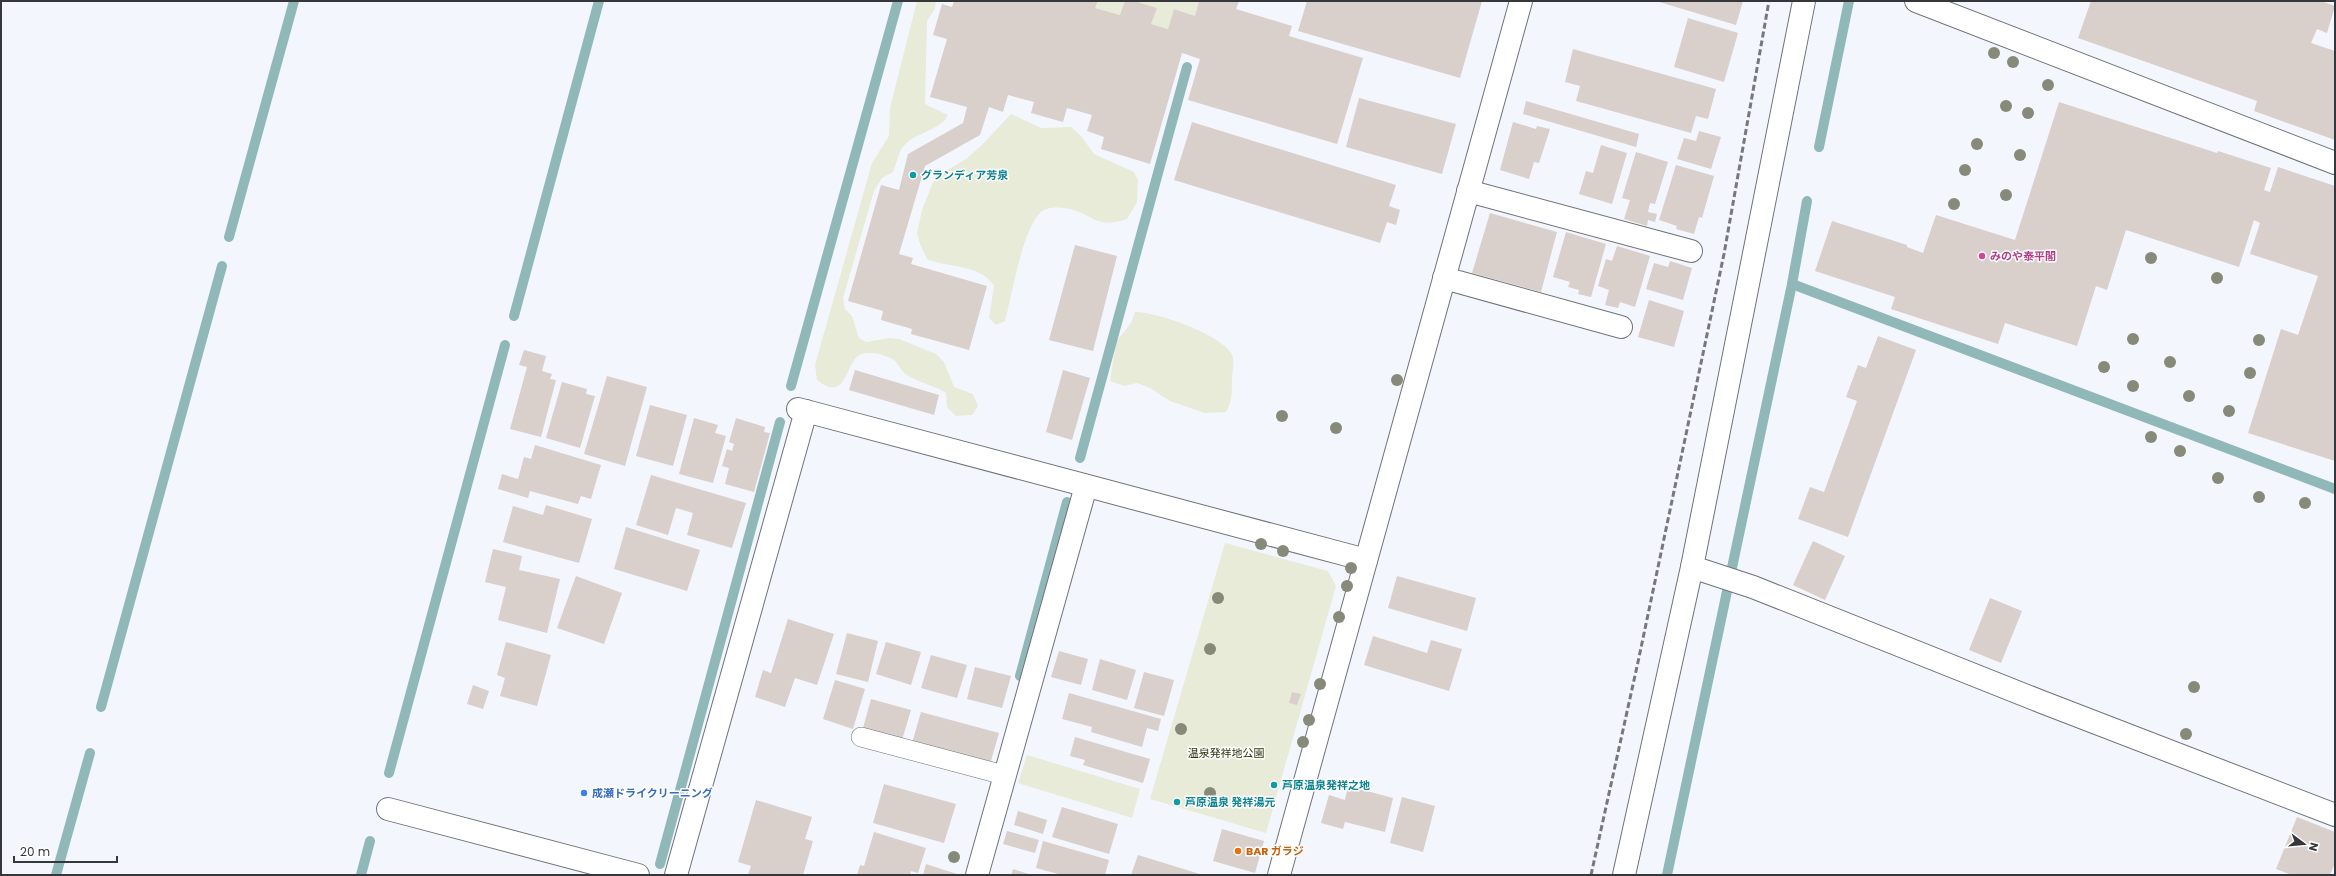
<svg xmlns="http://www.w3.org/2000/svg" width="2336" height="876" viewBox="0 0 2336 876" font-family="Poppins,'Noto Sans JP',sans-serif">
<rect width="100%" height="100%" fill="#f4f6fe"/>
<g fill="#e8ebd7">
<path d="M917,1h19l-1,8 -8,12 -2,83 23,11c-9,17 -35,17 -46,33 -4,7 -6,17 -9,24l-11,6 -8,13 -31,107 2,11 7,7 7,22 7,4 24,-4 9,1 37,15 8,8 10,25 19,7 5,12 -6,9 -16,1 -9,-9 -1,-14c-12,-8 -27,-10 -39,-18 -5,-3 -8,-10 -12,-14 -8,-6 -23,-10 -33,-7 -18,5 -13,51 -45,26l-2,-15 57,-202 17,-27 1,-28z"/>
<path d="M1098,1h27l-5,14 -25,-7z"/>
<path d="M1134,1h65l-4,15 -21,-7 -6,20 -17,-5 5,-16z"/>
<path d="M1011,114l30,14 30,-1 10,9 13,18 40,18 4,8 -1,22 -10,17c-31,10 -31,-3 -57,-10 -9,-2 -22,-3 -29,3 -19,17 -29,84 -36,109l-9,4 -7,-7 5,-32c-13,-22 -46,-18 -67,-27l-7,-15 -3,-11 5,-23 11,-28 9,-9 24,-14 16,-14z"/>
<path d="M1135,312c23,0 84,22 96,41 5,8 1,18 1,27 0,12 0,22 -6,32l-21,1 -35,-12 -20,-13 -13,-5 -13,3 -14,-5 6,-39 15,-19z"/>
<path d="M1225,543l103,28 8,15 -70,247 -116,-34z"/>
<path d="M1027,755l113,34 -8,29 -114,-35z"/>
</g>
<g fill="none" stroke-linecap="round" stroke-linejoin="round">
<g stroke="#91b8b9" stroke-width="10">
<path d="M1819,147l30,-146"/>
<path d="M229,237l65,-236"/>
<path d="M1792,284l543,205"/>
<path d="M514,316l85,-315"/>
<path d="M791,386l107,-385"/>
<path d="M1080,458l107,-391"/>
<path d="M1020,676l47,-174"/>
<path d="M101,707l121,-441"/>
<path d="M389,773l116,-428"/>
<path d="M660,864l120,-442"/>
<path d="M56,875l34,-122"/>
<path d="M361,875l9,-34"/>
<path d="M1667,875l125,-591 15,-83"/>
</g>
</g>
<g fill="#d9cfcb">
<path d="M954,1h144l-3,7 25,7 5,-14h9l23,7 -6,16 17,5 6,-20 21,7 4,-15h40l-3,8 56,17 -3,10 74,22 -26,86 -149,-44 12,-41 -18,-6 -32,111 -49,-15 3,-12 -17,-6 5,-16 -25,-7 -4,14 -32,-9 3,-11 -26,-7 -5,17 -14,-5 -9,28 -55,31 -26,88 14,4 -2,6 76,22 -18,64 -58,-16 1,-5 -31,-9 2,-9 -35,-10 33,-116 18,5 9,-36 55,-31 4,-16 -37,-10 17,-58 -14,-4 9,-31 10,3z"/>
<path d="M1307,1h175l-22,77 -162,-47z"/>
<path d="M1656,1h87l-7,24z"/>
<path d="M2091,1h230l14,5 -8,27 -10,-4 -6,14 24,8v89l-81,-29 3,-10 -179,-63z"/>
<path d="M1688,18l50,15 -14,49 -50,-15z"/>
<path d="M1573,49l143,40 -8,30 -12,-3 -5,17 -115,-32 4,-15 -15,-4z"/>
<path d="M1359,98l97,26 -14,50 -96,-27z"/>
<path d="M1526,101l113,33 -3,13 -113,-33z"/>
<path d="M2059,102l158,51 1,-2 53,17 -7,22 6,2 8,-25 57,19v275l-87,-28 33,-104 17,6 20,-59 -68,-22 10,-31 -6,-3 -15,47 -113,-37 -19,60 -11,-4 -19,60 -72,-23 -7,21 -107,-35 4,-12 -80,-26 17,-50 75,24v2l16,6 13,-38 79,25z"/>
<path d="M1192,122l204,63 -7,21 11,4 -4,15 -9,-3 -7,21 -206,-63z"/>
<path d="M1513,122l23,7 1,-3 13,3 -11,34 -5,-1 -5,17 -29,-9z"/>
<path d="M1699,131l22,6 -10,32 -34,-10 7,-21 12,3z"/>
<path d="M1601,145l26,8 -15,51 -33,-10 7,-23 7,2z"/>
<path d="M1636,152l32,10 -13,42 -5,-1 -2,9 9,2 -2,8 -7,-2 -1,6 -23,-7 6,-19 -8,-2z"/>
<path d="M1676,165l38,11 -12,42 -3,-1 -5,17 -18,-5 1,-3 -18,-6z"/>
<path d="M1490,213l67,19 -16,60 -69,-19z"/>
<path d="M1566,232l40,12 -15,53 -13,-3 1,-4 -11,-3 2,-5 -17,-5z"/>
<path d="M1075,245l42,11 -24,95 -44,-11z"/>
<path d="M1617,246l33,10 -15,51 -15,-5 -2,6 -13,-3 4,-15 -11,-4 8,-27 6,2z"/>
<path d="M1670,261l22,7 -9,32 -37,-11 8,-26 14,4z"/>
<path d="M1649,300l35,11 -10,36 -36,-10z"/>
<path d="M1878,336l38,14 -68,187 -50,-18 12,-32 14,5 33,-91 -11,-4 12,-32 8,3z"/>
<path d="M524,350l22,6 -4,15 10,3 -2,5 6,1 -15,57 -31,-8 17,-62 -8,-2z"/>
<path d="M855,370l84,25 -5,20 -85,-25z"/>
<path d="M1063,370l27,8 -18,62 -26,-8z"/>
<path d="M607,376l40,11 -22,79 -41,-12z"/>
<path d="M562,382l25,7 -1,5 9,2 -15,52 -34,-10z"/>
<path d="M650,405l37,10 -14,51 -37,-10z"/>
<path d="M694,418l24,7 -3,8 11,3 -13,47 -34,-9z"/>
<path d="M736,418l29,9 -1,5 6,1 -16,59 -29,-8 4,-16 -7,-2 5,-17 5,2 2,-7 -5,-2z"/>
<path d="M535,445l66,20 -10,34 -10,-3 -3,8 -48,-13 -2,7 -30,-9 4,-15 16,5 6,-22 7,2z"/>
<path d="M651,475l95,28 -14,45 -45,-13 6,-22 -17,-5 -8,27 -32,-10z"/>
<path d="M546,505l46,14 -13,44 -76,-21 10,-36 30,9z"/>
<path d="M626,527l74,23 -13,41 -73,-22z"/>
<path d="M1813,541l32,15 -20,44 -32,-15z"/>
<path d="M493,549l29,7 -3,14 41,9 -13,54 -49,-13 8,-33 -21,-5z"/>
<path d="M576,576l46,17 -18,51 -47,-16z"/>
<path d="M1397,576l79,22 -9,33 -79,-23z"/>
<path d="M1990,598l32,13 -21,52 -32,-13z"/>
<path d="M788,619l46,15 -17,51 -22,-7 -10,29 -30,-10 8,-27 8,3z"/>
<path d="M847,633l31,8 -10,41 -32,-8z"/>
<path d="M1373,636l54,17 4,-13 31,9 -13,42 -85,-26z"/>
<path d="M506,642l45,13 -14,51 -37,-10 5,-18 -8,-3z"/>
<path d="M886,642l35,10 -10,33 -35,-11z"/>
<path d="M1059,651l29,8 -7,26 -30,-8z"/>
<path d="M931,655l36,10 -10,33 -36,-10z"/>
<path d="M1100,659l36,11 -9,30 -35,-10z"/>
<path d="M975,667l36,9 -9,32 -35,-9z"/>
<path d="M1144,672l30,8 -10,36 -30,-8z"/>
<path d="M835,680l30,9 -12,40 -30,-10z"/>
<path d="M473,685l16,6 -6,18 -16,-5z"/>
<path d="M1292,692l9,2 -4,11 -8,-2z"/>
<path d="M1069,693l92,26 -3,12 -11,-3 -5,19 -51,-15 1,-5 -30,-8z"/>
<path d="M871,699l40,11 -9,30 -39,-12z"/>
<path d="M921,712l78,21 -9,31 -78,-21z"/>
<path d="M1075,737l75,22 -7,24 -60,-18 2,-5 -15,-4z"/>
<path d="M884,784l72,20 -12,39 -71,-20z"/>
<path d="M1348,786l45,12 -8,34 -40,-10 -2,7 -22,-6 8,-28 16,5z"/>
<path d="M1402,797l33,9 -12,46 -33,-9z"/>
<path d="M756,800l56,17 -7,22 8,2 -10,34h-55l3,-9 -13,-4z"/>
<path d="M1062,807l56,17 -9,30 -57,-17z"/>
<path d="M1018,811l29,9 -4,14 -29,-9z"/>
<path d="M2297,817l38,15v31l-5,12h-38l-16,-6z"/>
<path d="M1222,829l42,12 -9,32 -42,-12z"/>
<path d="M1007,831l32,9 -4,13 -32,-9z"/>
<path d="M874,832l52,16 -8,25 -7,-2 -1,4h-53l3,-10 4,1z"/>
<path d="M1043,841l66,19 -4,15h-43l-26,-7z"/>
<path d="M1138,855l65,20h-72z"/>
<path d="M926,864l34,11h-37z"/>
<path d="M1013,869l19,6h-21z"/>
</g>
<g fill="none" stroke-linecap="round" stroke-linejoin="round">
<g stroke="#70727a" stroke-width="20">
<path id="service" d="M861,737l143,38"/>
</g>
<g stroke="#70727a" stroke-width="24">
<g id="minor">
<path d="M1916,1l419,162"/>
<path d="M1468,191l223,60"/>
<path d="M1444,278l177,49"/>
<path d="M798,409l568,151"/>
<path d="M1692,567l61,20 289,115 293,113"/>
<path d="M388,809l250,66"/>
<path d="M676,875l130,-464"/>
<path d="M977,875l109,-389"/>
</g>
</g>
<g stroke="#70727a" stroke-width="24">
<g id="tertiary">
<path d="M1279,875l242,-874"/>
<path d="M1624,875l68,-308 112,-566"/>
</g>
</g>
<use href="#service" stroke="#fff" stroke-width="19"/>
<use href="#minor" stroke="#fff" stroke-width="22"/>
<use href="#tertiary" stroke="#fff" stroke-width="22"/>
<path stroke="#77787d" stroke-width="3" stroke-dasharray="6 3" stroke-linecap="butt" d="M1591,875l47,-213 86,-408 45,-253"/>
</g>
<g fill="#878a78">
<circle cx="1994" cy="53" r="6"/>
<circle cx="2013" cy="62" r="6"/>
<circle cx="2048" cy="85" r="6"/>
<circle cx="2006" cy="106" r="6"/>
<circle cx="2028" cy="113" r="6"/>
<circle cx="1977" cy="144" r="6"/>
<circle cx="2020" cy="155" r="6"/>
<circle cx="1965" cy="170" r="6"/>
<circle cx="2006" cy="195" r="6"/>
<circle cx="1954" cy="204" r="6"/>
<circle cx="2151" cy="258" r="6"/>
<circle cx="2217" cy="278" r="6"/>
<circle cx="2133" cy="339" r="6"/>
<circle cx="2259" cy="340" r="6"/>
<circle cx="2170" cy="362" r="6"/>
<circle cx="2104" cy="367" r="6"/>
<circle cx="2250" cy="373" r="6"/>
<circle cx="1397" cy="380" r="6"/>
<circle cx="2133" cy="386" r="6"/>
<circle cx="2189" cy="396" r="6"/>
<circle cx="2229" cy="411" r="6"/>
<circle cx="1282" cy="416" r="6"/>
<circle cx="1336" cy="428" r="6"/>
<circle cx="2151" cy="437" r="6"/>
<circle cx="2180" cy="451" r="6"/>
<circle cx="2218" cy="478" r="6"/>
<circle cx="2259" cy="497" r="6"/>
<circle cx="2305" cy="503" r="6"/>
<circle cx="1261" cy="544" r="6"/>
<circle cx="1283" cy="551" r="6"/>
<circle cx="1351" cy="568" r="6"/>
<circle cx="1347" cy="586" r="6"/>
<circle cx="1218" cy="598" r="6"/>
<circle cx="1339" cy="617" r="6"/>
<circle cx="1210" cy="649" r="6"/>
<circle cx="1320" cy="684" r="6"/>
<circle cx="2194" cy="687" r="6"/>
<circle cx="1309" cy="720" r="6"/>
<circle cx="1181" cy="729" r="6"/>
<circle cx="2186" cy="734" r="6"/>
<circle cx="1303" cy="742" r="6"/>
<circle cx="1210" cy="793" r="6"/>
<circle cx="954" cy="857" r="6"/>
</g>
<g fill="#0f9aa8" stroke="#fff" stroke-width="1.5">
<circle cx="913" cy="175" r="4"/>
<circle cx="1274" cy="785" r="4"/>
<circle cx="1177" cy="802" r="4"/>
</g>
<circle fill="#d1479c" stroke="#fff" stroke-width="1.5" cx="1982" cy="256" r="4"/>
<circle fill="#3f7fe0" stroke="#fff" stroke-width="1.5" cx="584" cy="793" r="4"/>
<circle fill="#e8710a" stroke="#fff" stroke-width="1.5" cx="1238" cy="851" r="4"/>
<g text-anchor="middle" stroke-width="3" stroke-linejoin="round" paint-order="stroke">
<g font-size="11" font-weight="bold" fill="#0d838f" stroke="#fff" text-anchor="start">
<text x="921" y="179">グランディア芳泉</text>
<text x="1282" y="789">芦原温泉発祥之地</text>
<text x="1185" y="806">芦原温泉 発祥湯元</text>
</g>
<g font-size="11" font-weight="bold" fill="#b23c85" stroke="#fff" text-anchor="start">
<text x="1990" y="260">みのや泰平閣</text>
</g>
<g font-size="11" fill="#2e310a" stroke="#fff">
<text x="1226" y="757">温泉発祥地公園</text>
</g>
<g font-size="11" font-weight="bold" fill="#366cbe" stroke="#fff" text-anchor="start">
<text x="592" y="797">成瀬ドライクリーニング</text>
</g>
<g font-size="11" font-weight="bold" fill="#c56008" stroke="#fff" text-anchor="start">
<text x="1246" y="855">BAR ガラジ</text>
</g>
</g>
<rect width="2336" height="876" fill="none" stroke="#36373b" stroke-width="4"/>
<g transform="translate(2304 844) rotate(106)" stroke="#ffffff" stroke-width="3" paint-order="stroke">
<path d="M0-3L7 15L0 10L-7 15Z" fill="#36373b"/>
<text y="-6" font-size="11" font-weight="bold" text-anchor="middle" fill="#36373b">N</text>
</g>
<path d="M14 856v6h103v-6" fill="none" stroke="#36373b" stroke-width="2"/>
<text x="20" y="856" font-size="12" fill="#36373b" stroke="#ffffff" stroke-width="3" paint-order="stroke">20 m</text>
</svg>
